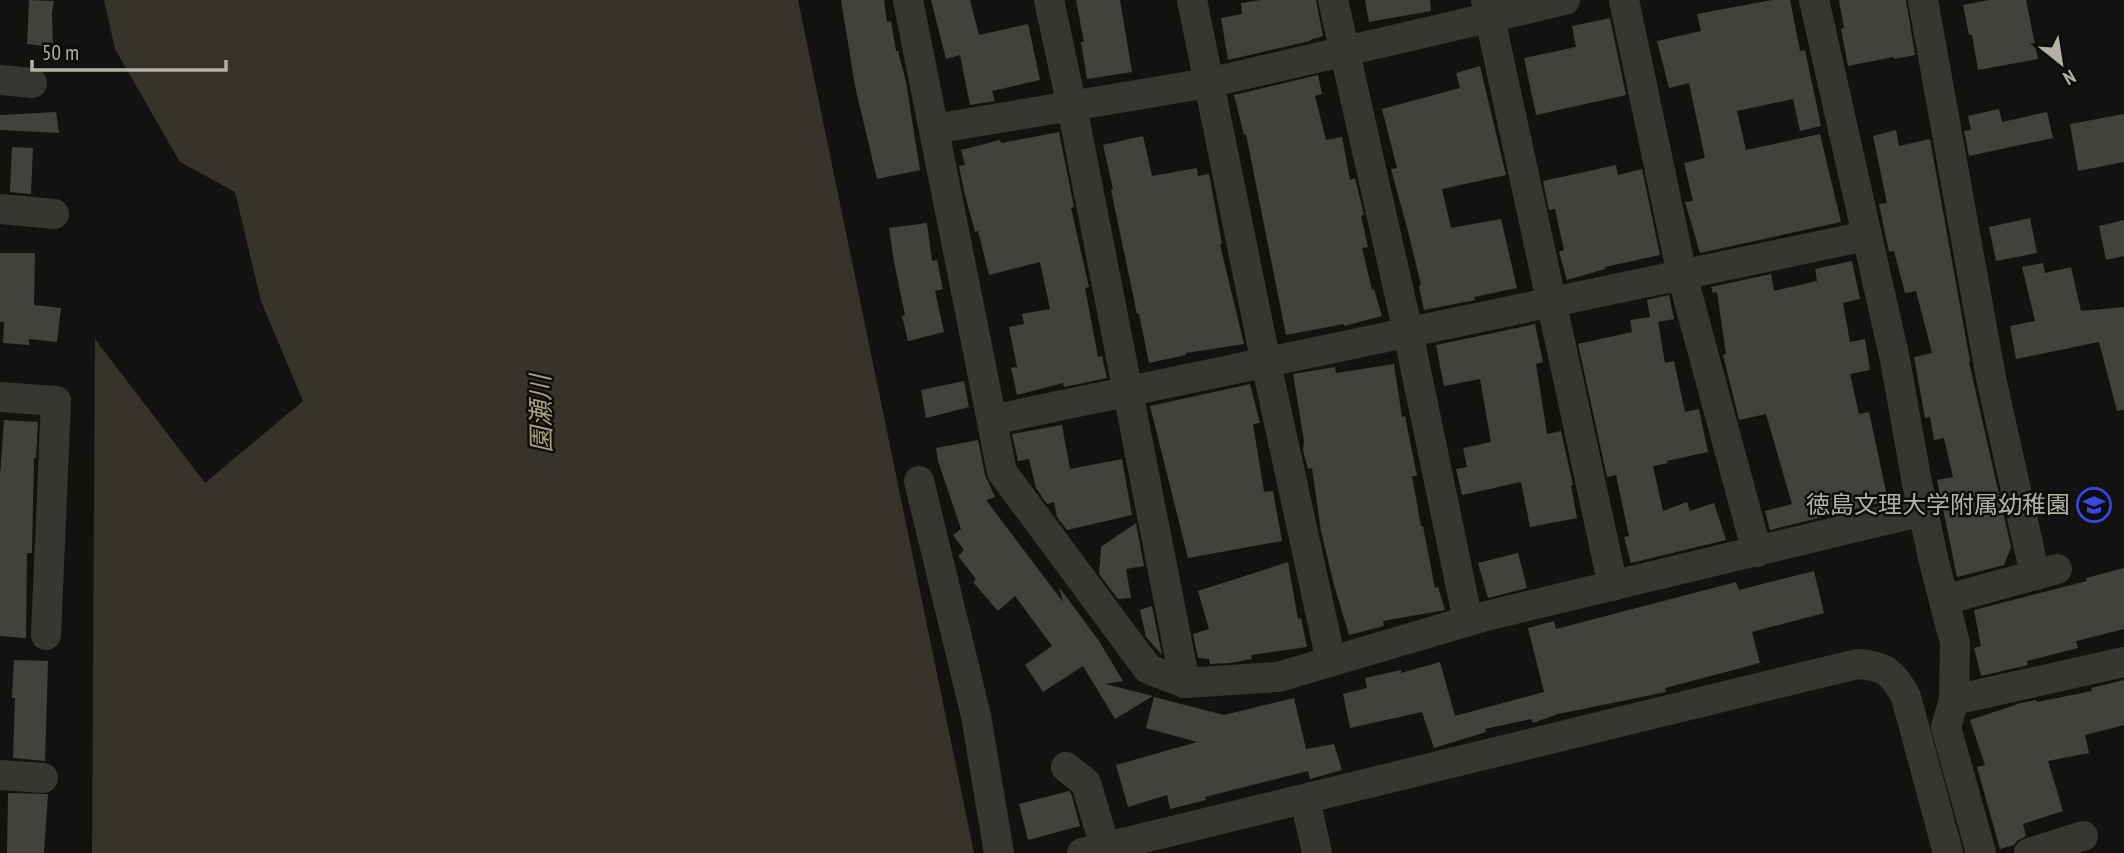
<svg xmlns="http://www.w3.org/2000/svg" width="2124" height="853" viewBox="0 0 2124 853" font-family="'PT Sans Narrow','Noto Sans JP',sans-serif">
<rect width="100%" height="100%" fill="#121211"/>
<path fill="#37332b" d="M104,0h694l176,853h-882l3,-514 110,144 98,-82 -42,-100 -26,-109 -55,-30 -65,-113z"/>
<g fill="#42423d">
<path d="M29,0l25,1 -2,11 1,35 -26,-3z"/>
<path d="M841,0h43l3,22 4,-1 5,30h2l8,31 14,88 -43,9 -22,-93z"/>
<path d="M931,0h39l9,35 49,-11 12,56 -48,11 3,10 -25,4 -10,-50 -14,4z"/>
<path d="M1076,0h44l12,72 -45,7 -6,-37h3z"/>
<path d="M1261,0h55l7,36 -13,4v1l-82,19 -7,-42 21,-4 -1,-11z"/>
<path d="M1365,0h65l1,11 -62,11z"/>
<path d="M1772,0h18l10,51 5,-1 16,76 -21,5 -7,-32 -56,12 9,39 74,-16 21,88 -141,31 -15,-51 8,-1 -9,-38 21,-5 -16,-75 -20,5 -12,-47 44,-10 -4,-17z"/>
<path d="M1839,0h67l9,55 -21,4 -1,-2 -45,9 -7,-37 3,-1z"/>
<path d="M1989,0h37l12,59 -60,11 -6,-35h-3l-6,-30z"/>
<path d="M1610,18l16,77 -90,20 -12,-57 52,-11 -4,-21z"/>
<path d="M1480,66l26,109 -64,14 9,39 50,-9 16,69 -43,9 1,3 -51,10 -5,-24 2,-1 -12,-50 -18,-66 6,-1 -15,-59 78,-21 -4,-15z"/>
<path d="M1318,75l4,19 -7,2 11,44 16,-3 8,43 5,-2 9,37 -3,1 7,31 -6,1 10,42 2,-1 8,27 -38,10v-2l-58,11 -40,-201 -2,1 -10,-40z"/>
<path d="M1999,109l3,13 45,-10 6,26 -84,18 -5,-25 7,-1 -3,-14z"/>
<path d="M56,112l3,21 -59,-3v-15z"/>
<path d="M2124,114v48l-46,9 -8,-47z"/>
<path d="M1896,130l3,16 31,-7 40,222 -1,1 42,185 -7,18 -47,12 -20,-97 16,-3 -9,-39 -10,2 -4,-23 -5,1 -11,-61 18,-4 -16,-62 -11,2 -11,-42 -5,1 -10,-48 8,-1 -14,-67z"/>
<path d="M1059,132l15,75 -3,1 18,79 -4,1 13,69 4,-1 5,22 -43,9 -1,-4 -46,12 -6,-27 6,-1 -8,-40 15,-3 -2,-10 28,-5 -10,-47 -51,13 -11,-44 -3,1 -11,-41 -5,-25 6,-1 -4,-15 39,-10 1,3z"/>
<path d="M1143,136l9,40 45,-8 1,8 11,-2 13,70 -2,1 24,99 -58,9v2l-37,8 -10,-49h-2l-26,-124 2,-1 -10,-44z"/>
<path d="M12,147l21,1 -2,46 -21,-2z"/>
<path d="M1616,165l2,10 24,-6 18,86 -55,12v2l-38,11 -8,-28 5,-2 -9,-41 -6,1 -6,-29z"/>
<path d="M2030,218l7,35 -41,8 -7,-34z"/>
<path d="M2124,220v36l-18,4 -7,-34z"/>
<path d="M927,223l5,38 5,-1 6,29 -8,2 9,41 -36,9 -6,-25 3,-1 -11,-53 -5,-34z"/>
<path d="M0,253h35l-1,52 27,3 -4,34 -28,-3v6l-26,-2 1,-21h-4z"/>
<path d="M1852,261l8,38 -17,4 7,39 15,-3 5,31 -20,4 9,40 10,-2 19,89 -118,29 -5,-19 27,-7 -26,-90 -27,6 -16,-65 3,-1 -9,-62 -4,1 -2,-6 60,-13 3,17 43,-10 -2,-12z"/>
<path d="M2043,263l2,10 26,-6 10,44 43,-4v103l-7,1 -18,-69 -83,17 -6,-33 25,-5 -13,-54z"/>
<path d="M1669,295l5,24 -16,3 7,41 9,-2 11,51 14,-3 9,43 -41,9 1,2 -15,3 10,45 24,-9 3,9 24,-8 12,37 -95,23 -7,-26 5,-1 -13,-61 -9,2 -29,-133 54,-12 -2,-12 20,-3 -3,-17z"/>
<path d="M1535,324l8,38 -7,2 11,70 14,-3 12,54h-2l6,33 -47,9 -9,-45 -59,13 -6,-26 11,-2 -4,-19 28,-6 -11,-63 -36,7 -8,-41z"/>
<path d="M1394,364l8,53 3,-1 12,60h-5l9,50h2l12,62 3,-1 7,23 -62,11 1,5 -35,9 -15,-50 -13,-54 -9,-63 -4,1 -5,-19 1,-9 -11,-67 42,-7 1,6z"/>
<path d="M964,381l5,26 -43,11 -5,-28z"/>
<path d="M1250,384l10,39 -7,1 11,68 9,-1 9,50 -94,17 -38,-152z"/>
<path d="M4,420l34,2 -2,36h-2l-2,95h-5l-1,85 -26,-2v-160z"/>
<path d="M1062,425l8,44 52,-10 10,56 -65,15 -10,-13 -3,-15 -7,2 -11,-16 -7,-29 -11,2 -6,-27z"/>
<path d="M978,440l7,35 10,22 -9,3 77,102 -4,-15 40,54 24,40 -18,3 48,12 -38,23 -32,-53 -40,26 -18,-27 27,-19 -37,-50 -17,15 -25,-29 3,-3 -18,-23 6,-6 -11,-15 8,-6 -23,-68 -2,-13z"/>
<path d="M1136,523l8,43 -18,3 5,29 -13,1 -19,-25 2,-27z"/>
<path d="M1518,553l9,35 -39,10 -10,-35z"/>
<path d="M1288,562l10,57 3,-1 6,29 -56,8 1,4 -22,4 -20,1 -1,-5 -11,-1 -5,-24 16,-5 -11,-38z"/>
<path d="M2124,568v61l-48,12 2,7 -51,13 1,4 -47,11 -7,-28 7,-2 -7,-36 113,-29 -1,-3z"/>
<path d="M1814,571l10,42 -72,19 8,31 -95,25 1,4 -108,22 -25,9 -2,-4 -46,10 1,3 -52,16 -12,-36 -72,16 -7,-34 24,-6 -2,-10 36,-8v3l39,-11 15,54 89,-24 -16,-64 26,-7 2,8 180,-47 3,8z"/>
<path d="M1152,606l10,49 -16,-18 -6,-27z"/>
<path d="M14,660l34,1 -3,100 -32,-3 2,-60h-3z"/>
<path d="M2124,680v45l-39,10 4,18 -41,8 15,50 -40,13 3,12 -9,5 -3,4 -14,4 -23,-82 8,-2 -15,-45 51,-17 15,-3 1,2 55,-11 -1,-3z"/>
<path d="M1154,697l70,18 70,-17 12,51 28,-5 8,26 -32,9 -2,-8 -103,26 1,3 -36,9 -3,-14 -39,12 -12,-42 81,-23 -51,-14z"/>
<path d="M1069,791l2,2 9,33 -52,14 -9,-36z"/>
<path d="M8,793l40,1 -4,59h-37z"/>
</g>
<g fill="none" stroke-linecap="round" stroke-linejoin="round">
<g stroke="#373732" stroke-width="30">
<path d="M908,0l94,472 146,197 37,14 93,-6 204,-60 441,-106"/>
<path d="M1049,0l23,107 113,576"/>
<path d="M1192,0l74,363 65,298"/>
<path d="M1333,0l75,332 60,289"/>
<path d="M1486,0l127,586"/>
<path d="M1624,0l58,275 75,277"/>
<path d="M1814,0l81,360 22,123 17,79 21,81 -1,57 170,-38"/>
<path d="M1923,0l68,378 44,197"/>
<path d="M0,80l32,3"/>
<path d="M934,129l274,-46 357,-83"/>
<path d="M0,209l54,5"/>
<path d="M0,397l56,4 -10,234"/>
<path d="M992,420l874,-184"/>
<path d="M919,481l57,235 23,137"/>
<path d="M1944,600l113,-31"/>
<path d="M1954,700l-8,27 35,126"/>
<path d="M1066,767l20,16 19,64"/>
<path d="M0,775l43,3"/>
<path d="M1305,799l12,54"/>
<path d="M1082,853l775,-189c29,2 35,8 49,33l42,156"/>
<path d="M2029,853l54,-17"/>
</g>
</g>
<defs>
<g id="school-ring" transform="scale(1.75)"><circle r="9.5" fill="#0d0d0c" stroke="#3948e3" stroke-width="1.5"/><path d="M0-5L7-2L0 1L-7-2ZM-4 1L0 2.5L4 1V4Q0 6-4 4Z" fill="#3948e3"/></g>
</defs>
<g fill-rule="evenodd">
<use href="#school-ring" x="2094" y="505"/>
</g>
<g text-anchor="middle" stroke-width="5" stroke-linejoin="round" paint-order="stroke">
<g font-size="24" fill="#b2b1a3" stroke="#0d0d0c" text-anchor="end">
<text x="2070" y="513">徳島文理大学附属幼稚園</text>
</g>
<g font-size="26" font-style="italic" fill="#ab9e7c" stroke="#0d0d0c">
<text transform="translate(541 414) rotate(-91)" y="9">園瀬川</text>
</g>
</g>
<g transform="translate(2061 63) rotate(150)" stroke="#0d0d0c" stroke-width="5" paint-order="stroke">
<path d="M0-5L12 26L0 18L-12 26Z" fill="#b2b1a3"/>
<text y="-10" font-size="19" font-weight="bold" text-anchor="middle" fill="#b2b1a3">N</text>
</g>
<path d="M32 60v10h194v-10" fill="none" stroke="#b2b1a3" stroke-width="3.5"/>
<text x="42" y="60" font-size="21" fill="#b2b1a3" stroke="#0d0d0c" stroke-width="5" paint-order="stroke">50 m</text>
</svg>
